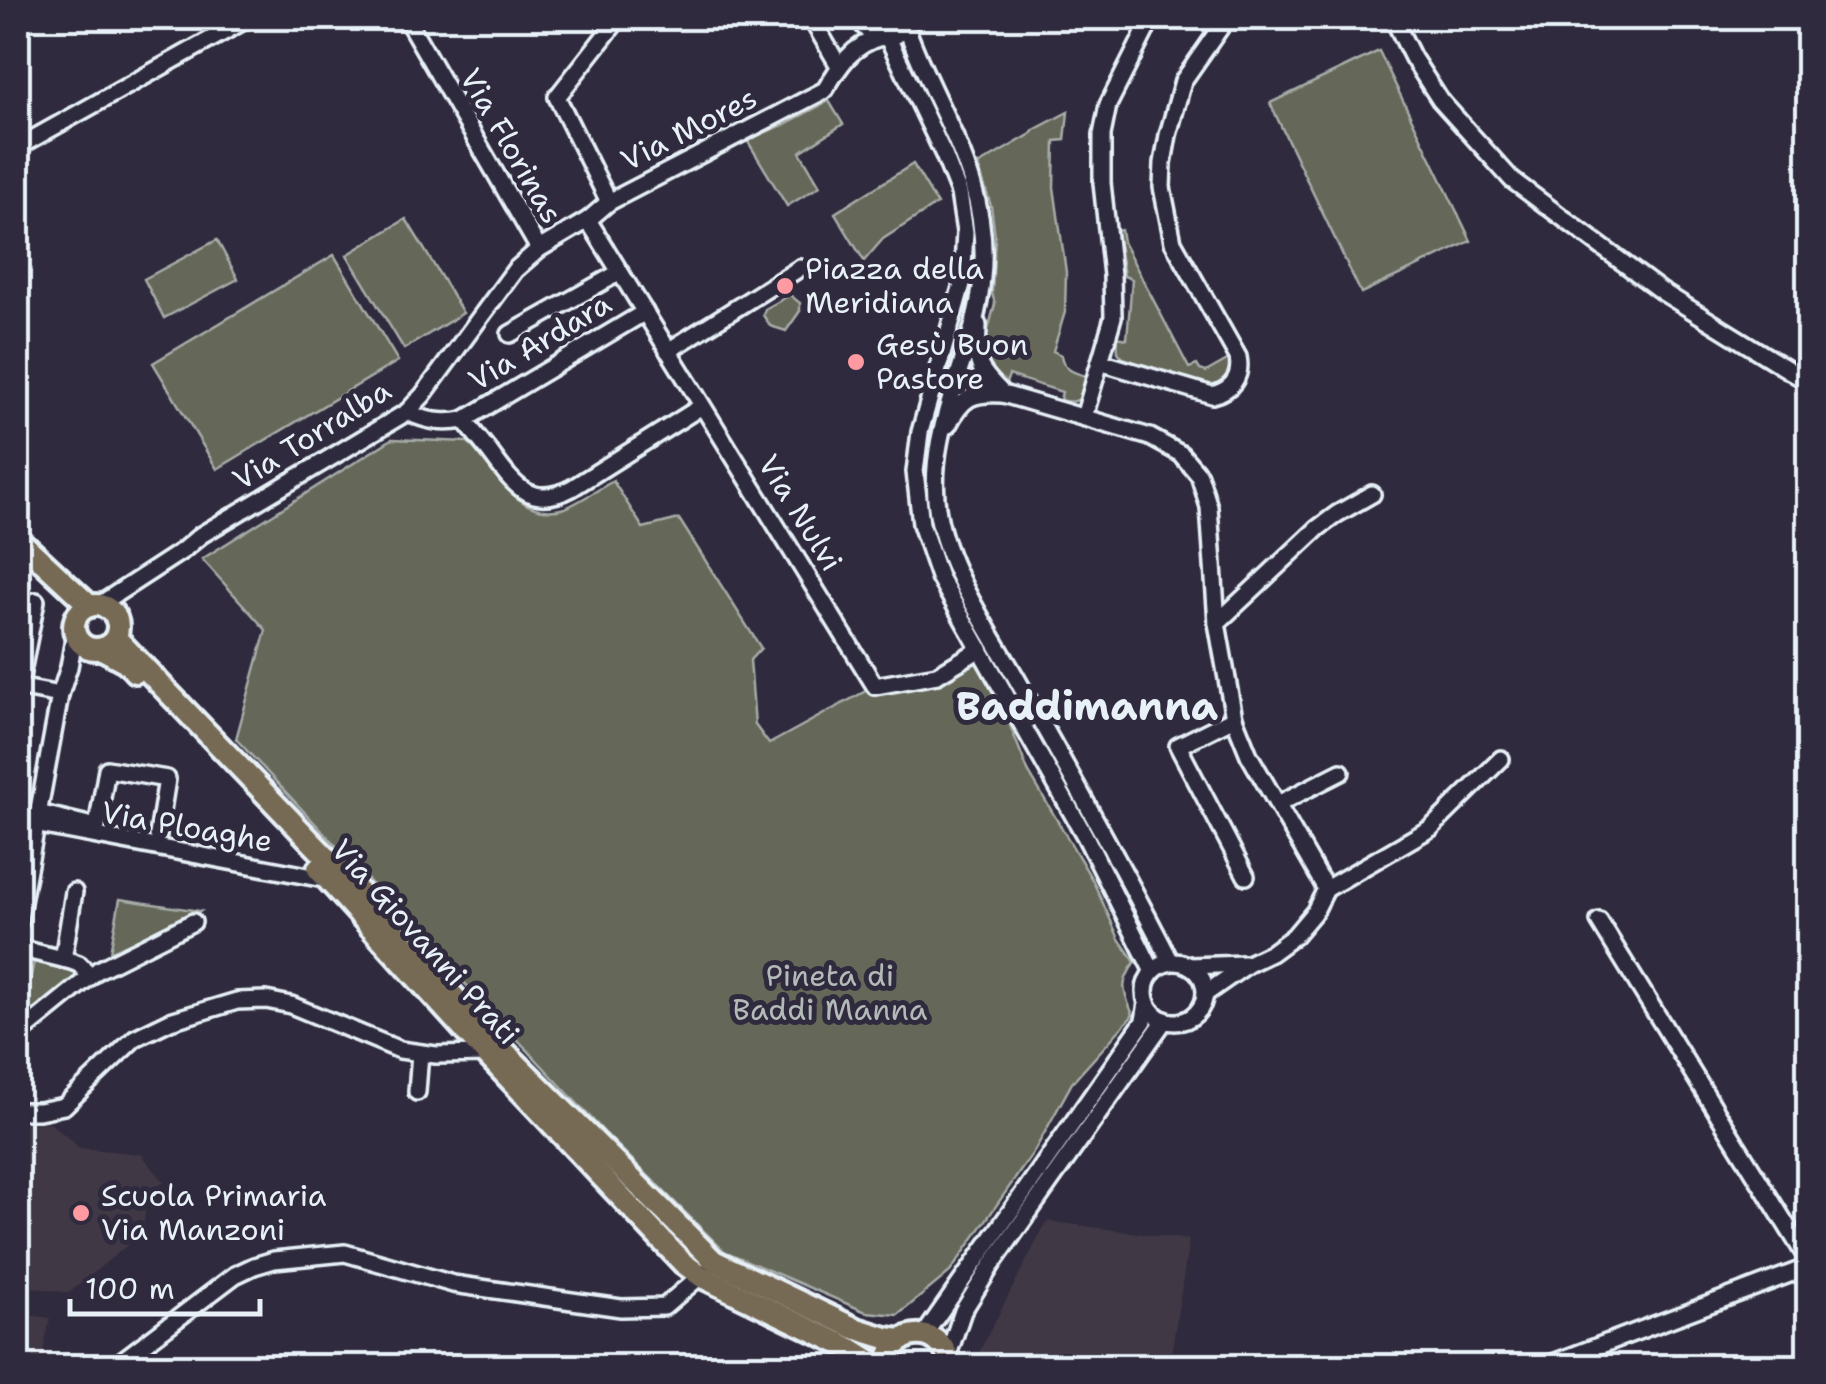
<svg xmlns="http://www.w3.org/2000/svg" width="1826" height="1384" viewBox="0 0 1826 1384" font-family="'Shantell Sans',sans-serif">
<rect width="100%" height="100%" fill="#2f2a3d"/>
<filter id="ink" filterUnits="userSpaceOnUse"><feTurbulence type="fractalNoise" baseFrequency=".01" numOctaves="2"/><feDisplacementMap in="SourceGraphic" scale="20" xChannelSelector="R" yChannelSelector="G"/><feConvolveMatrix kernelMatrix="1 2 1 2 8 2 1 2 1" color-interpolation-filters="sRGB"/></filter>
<g filter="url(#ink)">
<g fill="#413845">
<path d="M49,1122l31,26 61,6 23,28 -17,13 -4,37 -74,61 -36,-6 -5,28 22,3 -10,48h-22v-242z"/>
<path d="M1047,1221l142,19 -18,115 15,3 6,8h-217l1,-8z"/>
<path d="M435,1354l89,10v2h-90z"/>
</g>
<g fill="#656759" stroke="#a6aca8" stroke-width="2.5">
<path d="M1379,51l92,190 -110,52 -91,-190z"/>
<path d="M829,101l14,23 -43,28 20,34 -33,20 -40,-66 36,-15z"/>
<path d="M1068,112l-3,28 -10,1 -1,46 12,85 -1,40 -12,39 8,4c2,16 15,18 28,22 -5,18 -8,29 -29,23l2,-8 -53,-17 -3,8 -11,-4 -9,-11 -3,-20 12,-44 -3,-11 3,-57 -4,-30 -13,-41 53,-31 3,-4z"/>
<path d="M913,164l24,40 -54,35 -19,22 -29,-48z"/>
<path d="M406,219l57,94 -59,36 -57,-94z"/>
<path d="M1121,230l2,12 66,126 8,-3 3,5 6,2 23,-13 3,8 -7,14 -14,5 -88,-28 -5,-6 -1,-15 10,2 5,-60 -8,-3 -7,-45z"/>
<path d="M217,240l21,39 -74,39 -20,-39z"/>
<path d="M334,255l64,106 -181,108 -64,-106z"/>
<path d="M790,295l10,8v8l-14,20 -16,-5 -7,-11 2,-6z"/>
<path d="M392,439l76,3c25,26 51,81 97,66 13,-5 34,-19 48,-27l30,47 36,-9 82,129 -11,12 5,65 14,19 106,-58 44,-7 61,-30 48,122 65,110 26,58 16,23c-16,23 -12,28 -2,53l-61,68 -37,67 -85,122 -52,43 -32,-3 -142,-61 -118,-117 -370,-395 30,-109 -64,-71z"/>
<path d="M120,899l80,12 -90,41z"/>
<path d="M34,961l40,11 2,4 -47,42h-4l-2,-2z"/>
</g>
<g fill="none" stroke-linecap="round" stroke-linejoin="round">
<g stroke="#e8f1f8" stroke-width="22">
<g id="minor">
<path d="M406,18l133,231"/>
<path d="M811,18l28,48"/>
<path d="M859,18c13,27 40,26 53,0"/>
<path d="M1393,18l20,40 27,42 72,80 149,111 147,91"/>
<path d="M907,29c31,86 85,151 75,249 -7,81 -59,152 -44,236 11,61 55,121 85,176 51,90 101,180 148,272"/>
<path d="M888,38l56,117 15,38 6,39 -3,52 -42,148 -5,40 6,52 18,53 146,259 68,136"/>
<path d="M18,147l231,-129"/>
<path d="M609,202l-52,-105 62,-79"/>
<path d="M588,220l287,466 62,-11 43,-26"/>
<path d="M978,325c-1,40 -4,40 25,69"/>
<path d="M510,334l110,-62"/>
<path d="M668,351l132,-83"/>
<path d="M1100,362l112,33c20,-5 30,-18 26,-38l-65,-115 -11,-55 1,-24 5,-28 15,-54 44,-63"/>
<path d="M407,412c20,9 35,12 57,8l181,-108"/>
<path d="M1084,417l29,-100 -1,-42 -10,-92v-48l6,-30 44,-87"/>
<path d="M464,420c8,10 17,21 25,31 23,31 40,60 83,37l130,-82"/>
<path d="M948,425c15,-28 24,-33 55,-31l147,43 31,17 18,21 10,32 8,116 17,95 15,37 77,134 -11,22 -21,25 -23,17 -23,11 -43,30"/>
<path d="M99,605l83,-54 19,-16 206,-123 16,-17 92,-125 24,-21 49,-29 21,-18 216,-112c14,-24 27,-45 56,-53"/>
<path d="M1217,623l101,-95 19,-14 35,-20"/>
<path d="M18,687l42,8"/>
<path d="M19,687l17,-86"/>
<path d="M1234,718l-56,28 68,130"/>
<path d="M1278,804l63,-32"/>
<path d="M38,813l59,14 10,-58 60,10 -9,56"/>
<path d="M18,821l311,59"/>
<path d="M1326,889l105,-61 70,-69"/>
<path d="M1599,921l209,339"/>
<path d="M18,924l42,-229 9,-28 6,-34"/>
<path d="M18,948l53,13 8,3 11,12"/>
<path d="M63,959l11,-67"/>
<circle cx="1175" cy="992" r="30"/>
<path d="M1190,966l54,-2"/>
<path d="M18,1035l80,-65 95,-48"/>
<path d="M417,1092l3,-39"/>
<path d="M18,1111h21l25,-5 71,-68 35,-17 67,-20 29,-1 25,5 109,45 36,5 50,-1"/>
<path d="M924,1335l220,-314 3,-18"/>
<path d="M948,1355l15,-44 30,-48 172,-243"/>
<path d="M115,1366l120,-91 19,-9 20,-6 71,-7 108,31 168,24 43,-1 41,-35"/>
<path d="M1545,1366l263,-99"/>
</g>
</g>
<g stroke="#e8f1f8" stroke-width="28">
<g id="major">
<path d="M18,539l72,67"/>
<circle cx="96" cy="627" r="22"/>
<path d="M116,638l230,240 153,168 215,215 140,67 32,10 15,2"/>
<path d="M102,649l24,13 9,10"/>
<path d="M318,869l168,185 197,209 19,14 151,73 25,16"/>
<path d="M887,1366c6,-42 58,-41 63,0"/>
</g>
</g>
<use href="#minor" stroke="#2f2a3d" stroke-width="15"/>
<use href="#major" stroke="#776a54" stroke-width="20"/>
</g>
</g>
<g fill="#ff9aa2" stroke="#2f2a3d" stroke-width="4">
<circle cx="785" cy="286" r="10"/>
<circle cx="856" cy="362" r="10"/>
<circle cx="81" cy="1213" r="10"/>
</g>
<g text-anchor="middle" stroke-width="10" stroke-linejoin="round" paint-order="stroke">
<g font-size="30" fill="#e8f1f8" stroke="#2f2a3d">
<text transform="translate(689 129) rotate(-27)" y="10">Via Mores</text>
<text transform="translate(511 146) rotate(60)" y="10">Via Florinas</text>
<text transform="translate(540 342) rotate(-31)" y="10">Via Ardara</text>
<text transform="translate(312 435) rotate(-32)" y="10">Via Torralba</text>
<text transform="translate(800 513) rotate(58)" y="10">Via Nulvi</text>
<text transform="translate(187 827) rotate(10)" y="10">Via Ploaghe</text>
<text transform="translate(425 942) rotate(48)" y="10">Via Giovanni Prati</text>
</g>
<g font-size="30" fill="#e8f1f8" stroke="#2f2a3d" text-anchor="start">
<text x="805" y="279">Piazza della<tspan x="805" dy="34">Meridiana</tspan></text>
<text x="876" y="355">Gesù Buon<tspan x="876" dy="34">Pastore</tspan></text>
<text x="101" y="1206">Scuola Primaria<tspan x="101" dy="34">Via Manzoni</tspan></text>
</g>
<g font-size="30" fill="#b4bab8" stroke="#2f2a3d">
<text x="830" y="986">Pineta di<tspan x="830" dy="34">Baddi Manna</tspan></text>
</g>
<g font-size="40" font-weight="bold" fill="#e8f1f8" stroke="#2f2a3d">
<text x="1087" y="720">Baddimanna</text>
</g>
</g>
<rect width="1826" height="1384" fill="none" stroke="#2f2a3d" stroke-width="60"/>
<rect x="30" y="30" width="1766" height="1324" fill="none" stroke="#e8f1f8" stroke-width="4" filter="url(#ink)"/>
<path d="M70 1299v15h190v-15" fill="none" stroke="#e8f1f8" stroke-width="5"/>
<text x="85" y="1299" font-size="30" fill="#e8f1f8" stroke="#2f2a3d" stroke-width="8" paint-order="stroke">100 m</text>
</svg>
